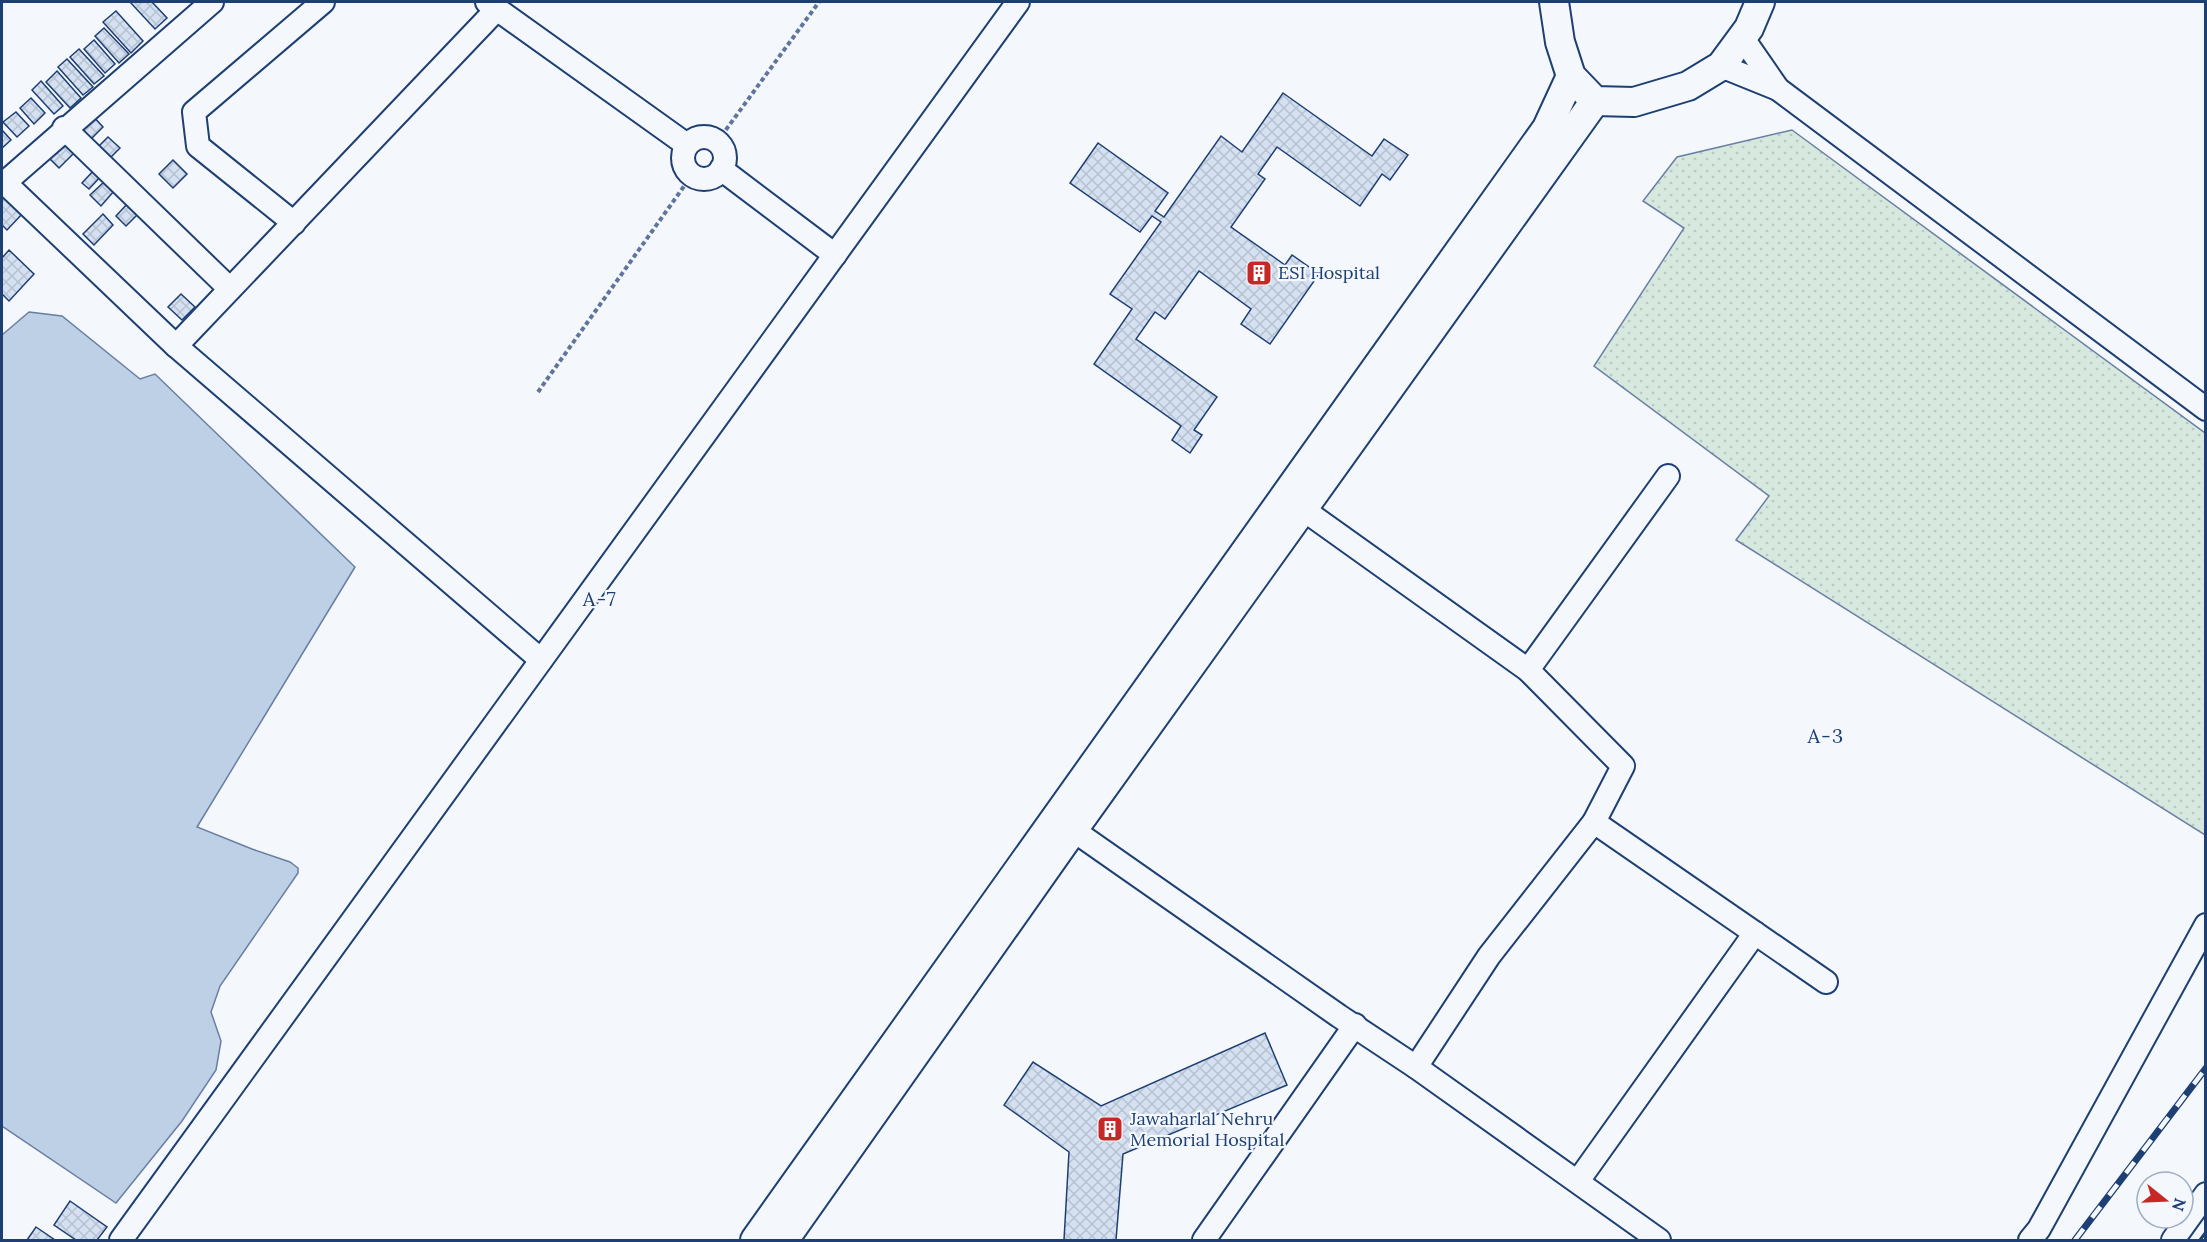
<svg xmlns="http://www.w3.org/2000/svg" width="2207" height="1242" viewBox="0 0 2207 1242" font-family="Lora,serif">
<defs>
<pattern id="green-dots" width="8" height="8" patternUnits="userSpaceOnUse" patternTransform="scale(1.5)"><rect width="8" height="8" fill="#d7e8df"/><path d="M2 2h.1M6 6h.1" fill="none" stroke="#b8c8c3" stroke-width="1.8" stroke-linecap="round"/></pattern>
<pattern id="building-cross-hatch" width="8" height="8" patternUnits="userSpaceOnUse" patternTransform="scale(1.5)"><rect width="8" height="8" fill="#d5e0f0"/><path d="M0 0l8 8M0 8l8-8" fill="none" stroke="#b6c1d1"/></pattern>
</defs>
<rect width="100%" height="100%" fill="#f4f7fb"/>
<path fill="url(#green-dots)" stroke="#687fa3" stroke-width="1.5" d="M1792,130l413,303v402l-469,-295 33,-44 -175,-130 90,-138 -41,-27 34,-44z"/>
<path fill="#bed0e5" stroke="#687fa3" stroke-width="1.5" d="M29,312l33,4 78,63 15,-5 200,193 -158,260 55,22 38,13 8,6v5l-78,113 -9,26 10,29 -5,29 -34,51 -66,82 -114,-77v-791z"/>
<g fill="url(#building-cross-hatch)" stroke="#1d3f73" stroke-width="1.5">
<path d="M130,2h22l15,16 -12,11z"/>
<path d="M116,11l27,30 -12,12 -28,-31z"/>
<path d="M104,28l25,26 -10,9 -24,-27z"/>
<path d="M94,40l21,24 -10,9 -21,-24z"/>
<path d="M79,49l25,27 -10,8 -24,-27z"/>
<path d="M67,59l26,28 -10,8 -25,-28z"/>
<path d="M57,71l24,27 -11,10 -24,-26z"/>
<path d="M41,81l22,25 -9,8 -22,-24z"/>
<path d="M1283,93l89,63 12,-17 24,16 -18,25 -8,-6 -22,32 -83,-59 -19,27 7,5 -34,48 54,38 7,-10 27,19 -49,70 -29,-20 10,-15 -52,-38 -34,48 -10,-7 -19,27 81,58 -23,33 8,5 -12,18 -18,-13 9,-14 -87,-62 38,-55 -22,-15 51,-72 -9,-6 -12,16 -70,-49 28,-40 70,50 -13,18 9,6 57,-81 21,16z"/>
<path d="M31,98l14,15 -11,11 -14,-16z"/>
<path d="M16,112l13,14 -12,11 -14,-15z"/>
<path d="M92,115l11,12 -13,13 -12,-11z"/>
<path d="M2,130l9,10 -9,8z"/>
<path d="M62,137l14,14 -17,17 -14,-14z"/>
<path d="M108,137l12,11 -11,11 -12,-11z"/>
<path d="M173,160l14,14 -14,14 -14,-14z"/>
<path d="M95,169l7,6 -13,14 -7,-6z"/>
<path d="M104,182l10,9 -13,15 -11,-11z"/>
<path d="M2,193l21,20 -16,17 -5,-5z"/>
<path d="M128,203l11,10 -13,13 -10,-10z"/>
<path d="M103,214l10,11 -19,20 -11,-11z"/>
<path d="M9,250l25,24 -25,27 -7,-7v-36z"/>
<path d="M181,294l14,13 -13,13 -14,-13z"/>
<path d="M1265,1033l22,52 -164,69 -7,86h-52l5,-88 -65,-47 29,-43 68,44z"/>
<path d="M70,1201l37,26 -10,13h-21l-22,-15z"/>
<path d="M36,1227l19,13h-28z"/>
</g>
<g fill="none" stroke-linecap="round" stroke-linejoin="round">
<g stroke="#1d3f73" stroke-width="26">
<g id="minor">
<path d="M487,2l200,143"/>
<path d="M1742,37l36,52 428,320"/>
<path d="M1721,66l57,23"/>
<path d="M64,128l166,161"/>
<circle cx="704" cy="158" r="21"/>
<path d="M721,169l114,86"/>
<path d="M4,182l172,164 365,314"/>
<path d="M2,185l210,-183"/>
<path d="M294,223l-96,-77 -4,-34 129,-110"/>
<path d="M176,346l321,-337"/>
<path d="M1290,500l238,170 95,96 -29,56 -105,134 -73,111"/>
<path d="M1528,670l140,-194"/>
<path d="M1594,822l232,160"/>
<path d="M1073,830l266,186 77,51 243,173"/>
<path d="M1578,1181l177,-248"/>
<path d="M121,1240l897,-1238"/>
<path d="M1204,1240l151,-215"/>
<path d="M2030,1240l9,-11 167,-304"/>
<path d="M2173,1240l33,-46"/>
</g>
</g>
<g stroke="#1d3f73" stroke-width="32">
<g id="major">
<path d="M1554,2l6,40 11,34 24,25 39,1 54,-16 33,-20 28,-38 11,-26"/>
<path d="M755,1240l792,-1112 24,-52"/>
<path d="M784,1240l289,-410 522,-729"/>
</g>
</g>
<g stroke="#5e769c" stroke-width="4" stroke-dasharray="4.5 3" stroke-linecap="butt">
<path d="M717,142l102,-140"/>
<path d="M538,392l154,-217"/>
</g>
<use href="#minor" stroke="#f4f7fb" stroke-width="22"/>
<use href="#major" stroke="#f4f7fb" stroke-width="28"/>
<g stroke="#1d3f73" stroke-width="7">
<path id="rail" d="M2075,1240l131,-172"/>
</g>
<use href="#rail" stroke="#f4f7fb" stroke-width="4.5" stroke-dasharray="14" stroke-linecap="butt"/>
<path stroke="#1d3f73" stroke-width="3" d="M2200,1240l6,-8"/>
</g>
<defs>
<g id="building-square" transform="scale(1.35)"><rect x="-9" y="-9" width="18" height="18" rx="4" fill="#c62828" stroke="#f4f7fb"/><path d="M-4-6H4V6H1V3H-1V6H-4ZM-2.5-4.3h1.7v1.8h-1.7ZM.8-4.3h1.7v1.8H.8ZM-2.5-1h1.7V.8h-1.7ZM.8-1h1.7V.8H.8Z" fill="#fff"/></g>
</defs>
<g fill-rule="evenodd">
<use href="#building-square" x="1259" y="273"/>
<use href="#building-square" x="1110" y="1129"/>
</g>
<g text-anchor="middle" stroke-width="4.5" stroke-linejoin="round" paint-order="stroke">
<g font-size="18" fill="#1d3f73" stroke="#f4f7fb" text-anchor="start">
<text x="1278" y="279">ESI Hospital</text>
<text x="1130" y="1125">Jawaharlal Nehru<tspan x="1130" dy="21">Memorial Hospital</tspan></text>
</g>
<g font-size="20" letter-spacing="1.5" fill="#1d3f73" stroke="#f4f7fb">
<text x="600" y="606">A-7</text>
<text x="1826" y="743">A-3</text>
</g>
</g>
<rect width="2207" height="1242" fill="none" stroke="#1d3f73" stroke-width="6"/>
<g transform="translate(2165 1200) rotate(108)"><circle r="28" fill="#f4f7fb" stroke="#9eadc5" stroke-width="1.5"/>
<path d="M0-4.5L10 22L0 15L-10 22Z" fill="#c62828"/>
<text y="-9" font-size="16" font-weight="bold" text-anchor="middle" fill="#1d3f73">N</text>
</g>
</svg>
